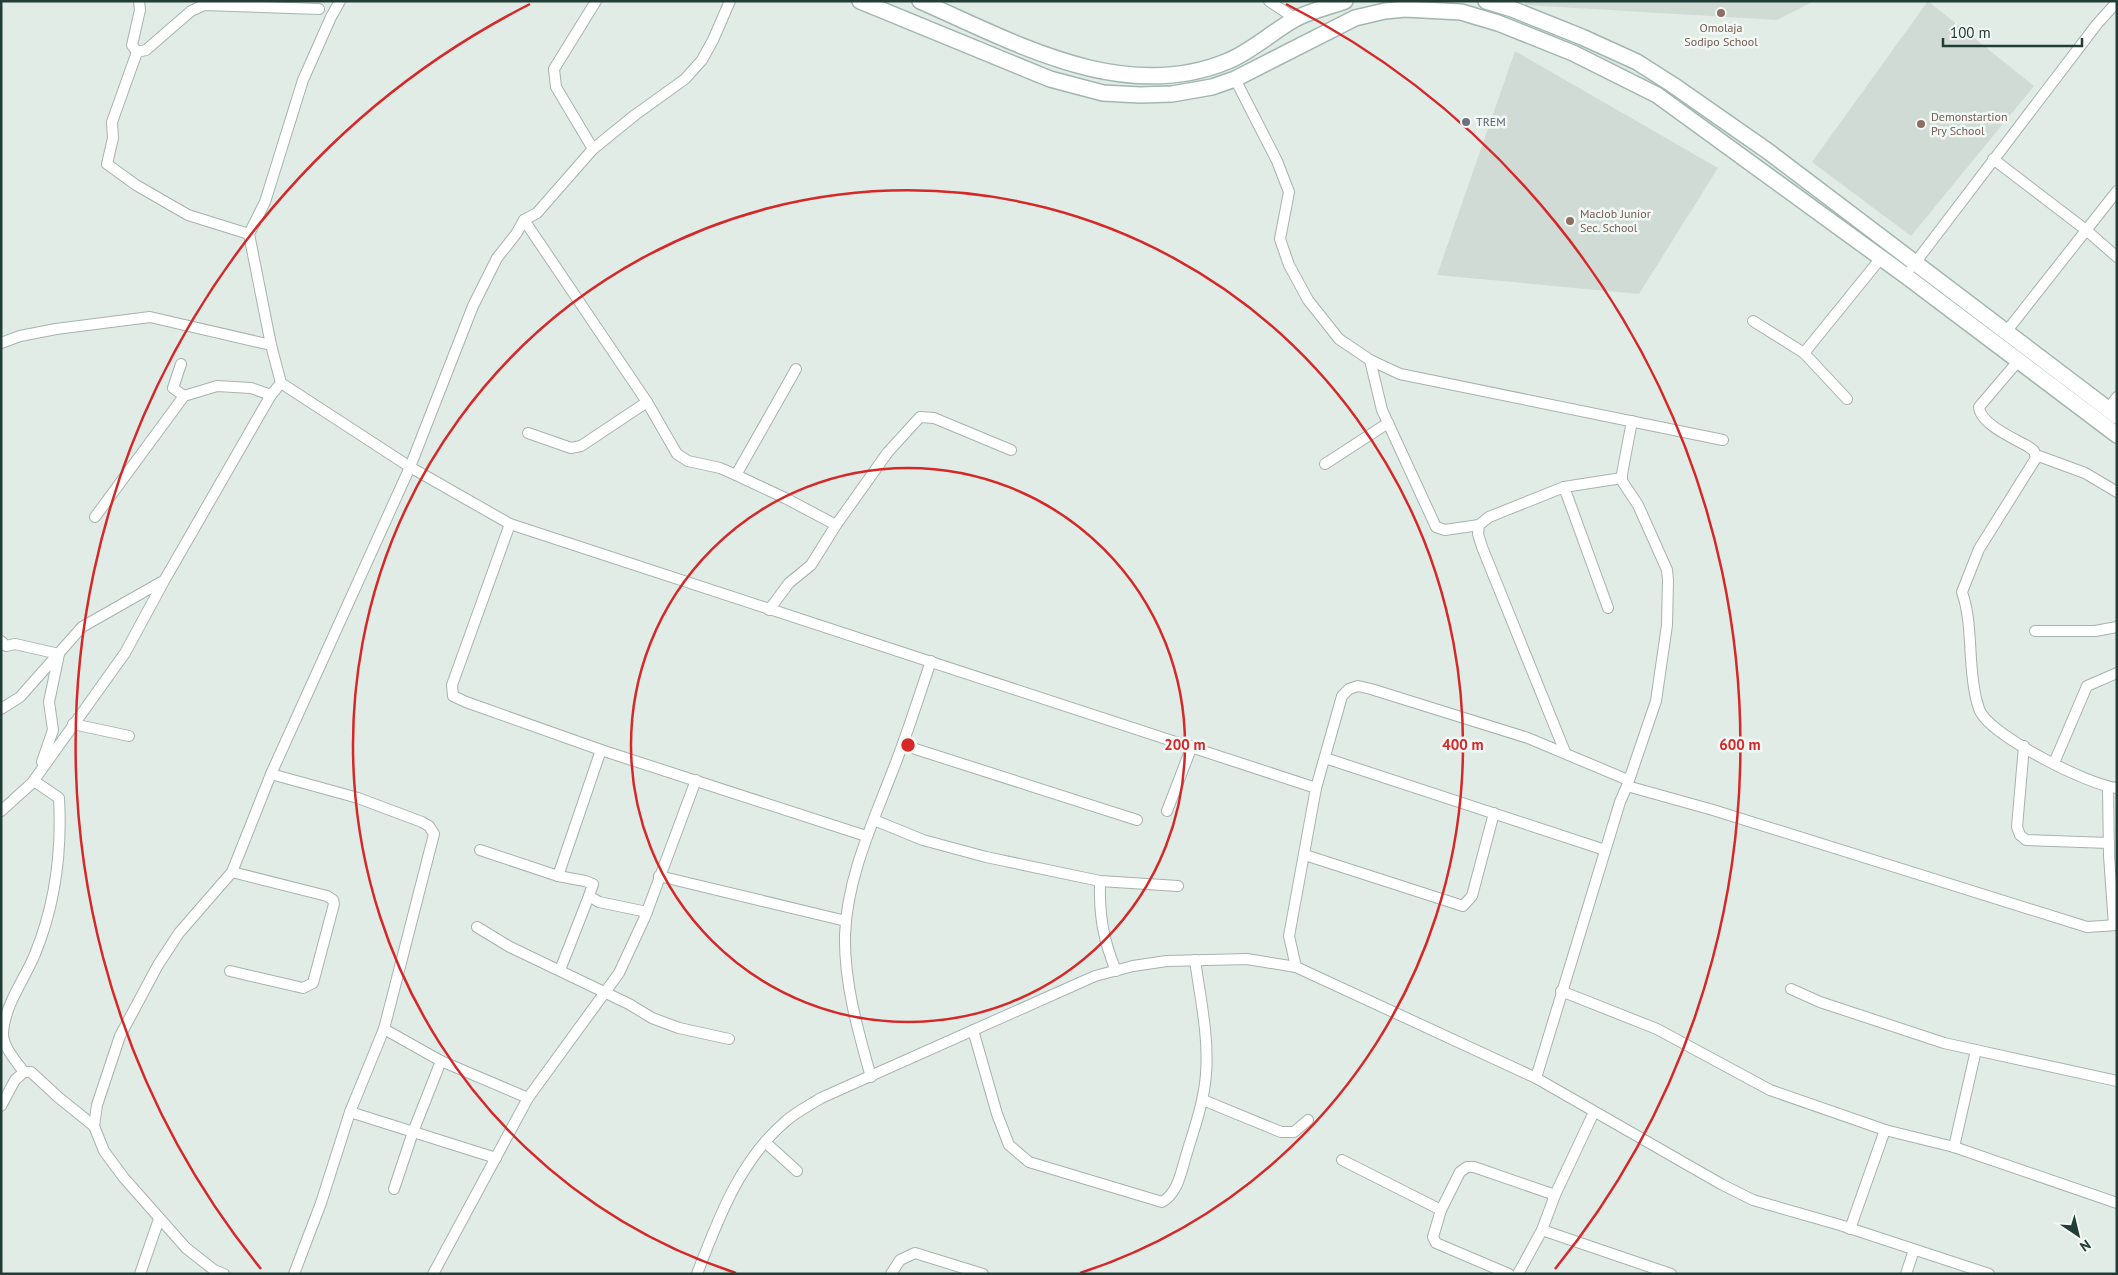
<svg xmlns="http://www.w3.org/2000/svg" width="2118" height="1275" viewBox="0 0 2118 1275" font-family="'PT Sans',sans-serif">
<rect width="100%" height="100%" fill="#e2ece7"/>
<g fill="#d0dbd6">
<path d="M1525,1h289l-37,19 -252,-15z"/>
<path d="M1928,1l106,85 -123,150 -99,-74z"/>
<path d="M1515,51l203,117 -79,126 -202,-19z"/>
</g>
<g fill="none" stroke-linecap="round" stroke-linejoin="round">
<g stroke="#a5b4ae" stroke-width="12">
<g id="street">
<path d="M340,1l-9,16 -28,63 -38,122 -16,32 22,111 10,38 129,84 100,57 806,264"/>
<path d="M1269,1l27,18"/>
<path d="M137,52l-25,70 1,16 -6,26 29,21 52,30 61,19"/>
<path d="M137,52l9,-2 45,-39 13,-6 115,4"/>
<path d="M137,52l-5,-7 8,-35 -1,-9"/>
<path d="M1235,79l42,82 12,31 -9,47 9,26 19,35 31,39 31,21 30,14 323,66"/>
<path d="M593,149l-37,-62 -2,-18 42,-68"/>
<path d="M1993,159l93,71 31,27"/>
<path d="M524,220l123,182 30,52 11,7 32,7 16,7 51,24 49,26"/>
<path d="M1912,267l185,-243 20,-22"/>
<path d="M1753,321l51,32 43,46"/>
<path d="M2006,332l111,-141"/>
<path d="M1,343l19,-7 36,-7 94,-12 121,28"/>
<path d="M1804,353l77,-95"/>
<path d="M1370,360l12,50 54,117 9,3 34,-5 10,-8 75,-30 58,-9"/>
<path d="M2019,360l-40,47c1,17 36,32 50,40l5,4 2,7 -57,91 -17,43c12,35 5,74 15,110 1,3 2,8 4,11 15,25 107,72 136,75"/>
<path d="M181,364l-8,24 11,8"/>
<path d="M2108,409l9,-12"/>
<path d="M528,433l43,15 10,-2 66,-44"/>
<path d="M2036,455l49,18 32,19"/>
<path d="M1325,464l63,-41"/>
<path d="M736,475l60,-106"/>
<path d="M1564,487l44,121"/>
<path d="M95,517l89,-121 33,-10 34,2 20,7"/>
<path d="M510,524l-58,161 1,11 13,6 135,48 265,86"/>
<path d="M1479,525l-1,9 4,13 83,205"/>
<path d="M769,610l20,-27 22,-18 25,-40 52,-73 32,-35 14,1 77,32"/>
<path d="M2035,631h60l22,-4"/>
<path d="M1,641l5,5 9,-2 44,10 -10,48 4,28 -11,32"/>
<path d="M1,709l19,-12 62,-70 81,-46"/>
<path d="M73,724l56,12"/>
<path d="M903,745l234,75"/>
<path d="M2024,746l-7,81 3,8 6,5 83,3"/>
<path d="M1325,758l280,92"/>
<path d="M2054,763l33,-77 30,-13"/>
<path d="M271,774l87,24 64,24 7,4 5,8 -50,195 -34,83 -29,91 -27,71"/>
<path d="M1627,786l86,24 374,117 30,-2"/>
<path d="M2108,787l1,69 5,69"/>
<path d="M1,811l31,-28 93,-130 39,-72 107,-186 10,-12"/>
<path d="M1167,811l25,-65"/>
<path d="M874,820l49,20 63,17 114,24 78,5"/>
<path d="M480,850l78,26 27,5 8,3 -4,12 10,6 48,10"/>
<path d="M1305,855l158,51 9,-10 22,-83"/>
<path d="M558,876l43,-126"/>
<path d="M659,876l187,45"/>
<path d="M1100,881c-1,34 3,58 16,90"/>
<path d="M477,927l33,20 119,57 23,14 27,10 50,11"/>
<path d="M1296,967l-7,-31 27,-148 26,-92 7,-7 9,-3 13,3 157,49 100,42"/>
<path d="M560,970l29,-74"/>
<path d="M230,971l73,17 10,-5 21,-79 -1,-4 -6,-4 -95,-24"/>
<path d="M1791,989l29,13 124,41 173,38"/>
<path d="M1561,991l96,38 113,61 115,40 69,17 163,56"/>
<path d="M384,1029l57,32 87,37"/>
<path d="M973,1030l24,84 12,31 20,17 133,40c16,-9 19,-30 24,-46 8,-27 18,-54 20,-82 3,-38 -6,-77 -11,-114"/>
<path d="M24,1072c-8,-11 -22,-26 -21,-40 2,-28 22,-53 32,-78 20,-49 27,-103 24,-156l-25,-17"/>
<path d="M871,1077c-13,-46 -27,-94 -26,-142 2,-56 26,-108 46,-160 15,-37 27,-76 40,-114"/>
<path d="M1536,1078l84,-276 7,-16 29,-85 11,-76 1,-45 -1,-10 -29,-65 -16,-24v-7l10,-53"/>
<path d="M1203,1100l78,32h13l14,-12"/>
<path d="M1,1106l14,-26 9,-8h7l27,25 36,29"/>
<path d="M350,1112l146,46"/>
<path d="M765,1142l32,29"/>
<path d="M1954,1147l22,-97"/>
<path d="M1342,1160l99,50"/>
<path d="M394,1189l19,-57 28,-71"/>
<path d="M1850,1229l35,-99"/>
<path d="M1542,1230l129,44"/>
<path d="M140,1274l19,-55"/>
<path d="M224,1274l-10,-4 -28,-22 -62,-70 -20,-27 -10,-25 3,-21 23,-69 38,-71 21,-32 53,-61 39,-98 139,-307 63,-161 24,-48 19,-24 8,-14 13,-7 56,-64 42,-34 50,-36 17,-19 11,-20 17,-39"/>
<path d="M433,1274l95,-176 91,-125 26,-56 51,-137"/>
<path d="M697,1274c21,-55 43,-114 89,-153 10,-9 24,-16 35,-23l274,-122 38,-10 34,-5 80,-2 49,8 240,111 185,106 32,16 87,25 149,49"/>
<path d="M891,1274l9,-14 15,-7 68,21"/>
<path d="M1509,1274l-73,-31 -3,-6 8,-27 19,-38 7,-5h7l81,28"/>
<path d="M1518,1274l24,-44 13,-35 39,-83"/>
<path d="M1906,1274l8,-24"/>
</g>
</g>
<g stroke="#a0b7b0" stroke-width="18">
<g id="secondary">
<path d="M860,1l190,78 53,14 37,2 32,-1 40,-7 23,-8 120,-61 30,-7 20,-2 56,3 37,11 75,30 84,42 249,181 211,159"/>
<path d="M920,1c94,41 203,104 308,60 24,-10 44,-29 67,-42 15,-8 34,-12 50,-18"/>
<path d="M1486,1l26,8 70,28 55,25 36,23 96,67 348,264"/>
</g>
</g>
<use href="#street" stroke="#fff" stroke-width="10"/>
<use href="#secondary" stroke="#fff" stroke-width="15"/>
</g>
<g fill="none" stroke="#d62828" stroke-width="2.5">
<circle cx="908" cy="745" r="277"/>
<path d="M736 1273A555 555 0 1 1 1080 1273"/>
<path d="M261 1269A832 832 0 0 1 530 4M1286 4A832 832 0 0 1 1555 1269"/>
</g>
<g fill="#8d6e63" stroke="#f2f8f5" stroke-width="2">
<circle cx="1721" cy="13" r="5"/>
<circle cx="1921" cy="124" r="5"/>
<circle cx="1570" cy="221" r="5"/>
</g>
<circle fill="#6b7280" stroke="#f2f8f5" stroke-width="2" cx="1466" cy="122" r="5"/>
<g text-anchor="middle" stroke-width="5" stroke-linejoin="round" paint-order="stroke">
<g font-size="12" fill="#785e54" stroke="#f2f8f5" text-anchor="start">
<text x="1721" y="32" text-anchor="middle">Omolaja<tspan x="1721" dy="14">Sodipo School</tspan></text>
<text x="1931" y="121">Demonstartion<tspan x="1931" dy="14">Pry School</tspan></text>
<text x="1580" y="218">MacJob Junior<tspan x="1580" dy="14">Sec. School</tspan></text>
</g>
<g font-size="12" fill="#5b616d" stroke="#f2f8f5" text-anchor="start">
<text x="1476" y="126">TREM</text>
</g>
</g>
<circle cx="908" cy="745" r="8" fill="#d62828" stroke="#f2f8f5" stroke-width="2.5"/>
<g font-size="15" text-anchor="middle" font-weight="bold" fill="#d62828" stroke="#f2f8f5" stroke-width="5" stroke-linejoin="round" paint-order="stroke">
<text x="1185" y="750">200 m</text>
<text x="1463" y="750">400 m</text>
<text x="1740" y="750">600 m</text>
</g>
<rect width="2118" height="1275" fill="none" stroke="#223c36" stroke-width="5"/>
<g transform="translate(2078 1235) rotate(145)" stroke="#f2f8f5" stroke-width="4" paint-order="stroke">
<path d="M0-4L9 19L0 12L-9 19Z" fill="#223c36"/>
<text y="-8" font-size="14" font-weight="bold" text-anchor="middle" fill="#223c36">N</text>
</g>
<path d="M1943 38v8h139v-8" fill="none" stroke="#223c36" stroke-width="2.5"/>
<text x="1950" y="38" font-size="15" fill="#223c36" stroke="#f2f8f5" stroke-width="4" paint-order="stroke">100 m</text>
</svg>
